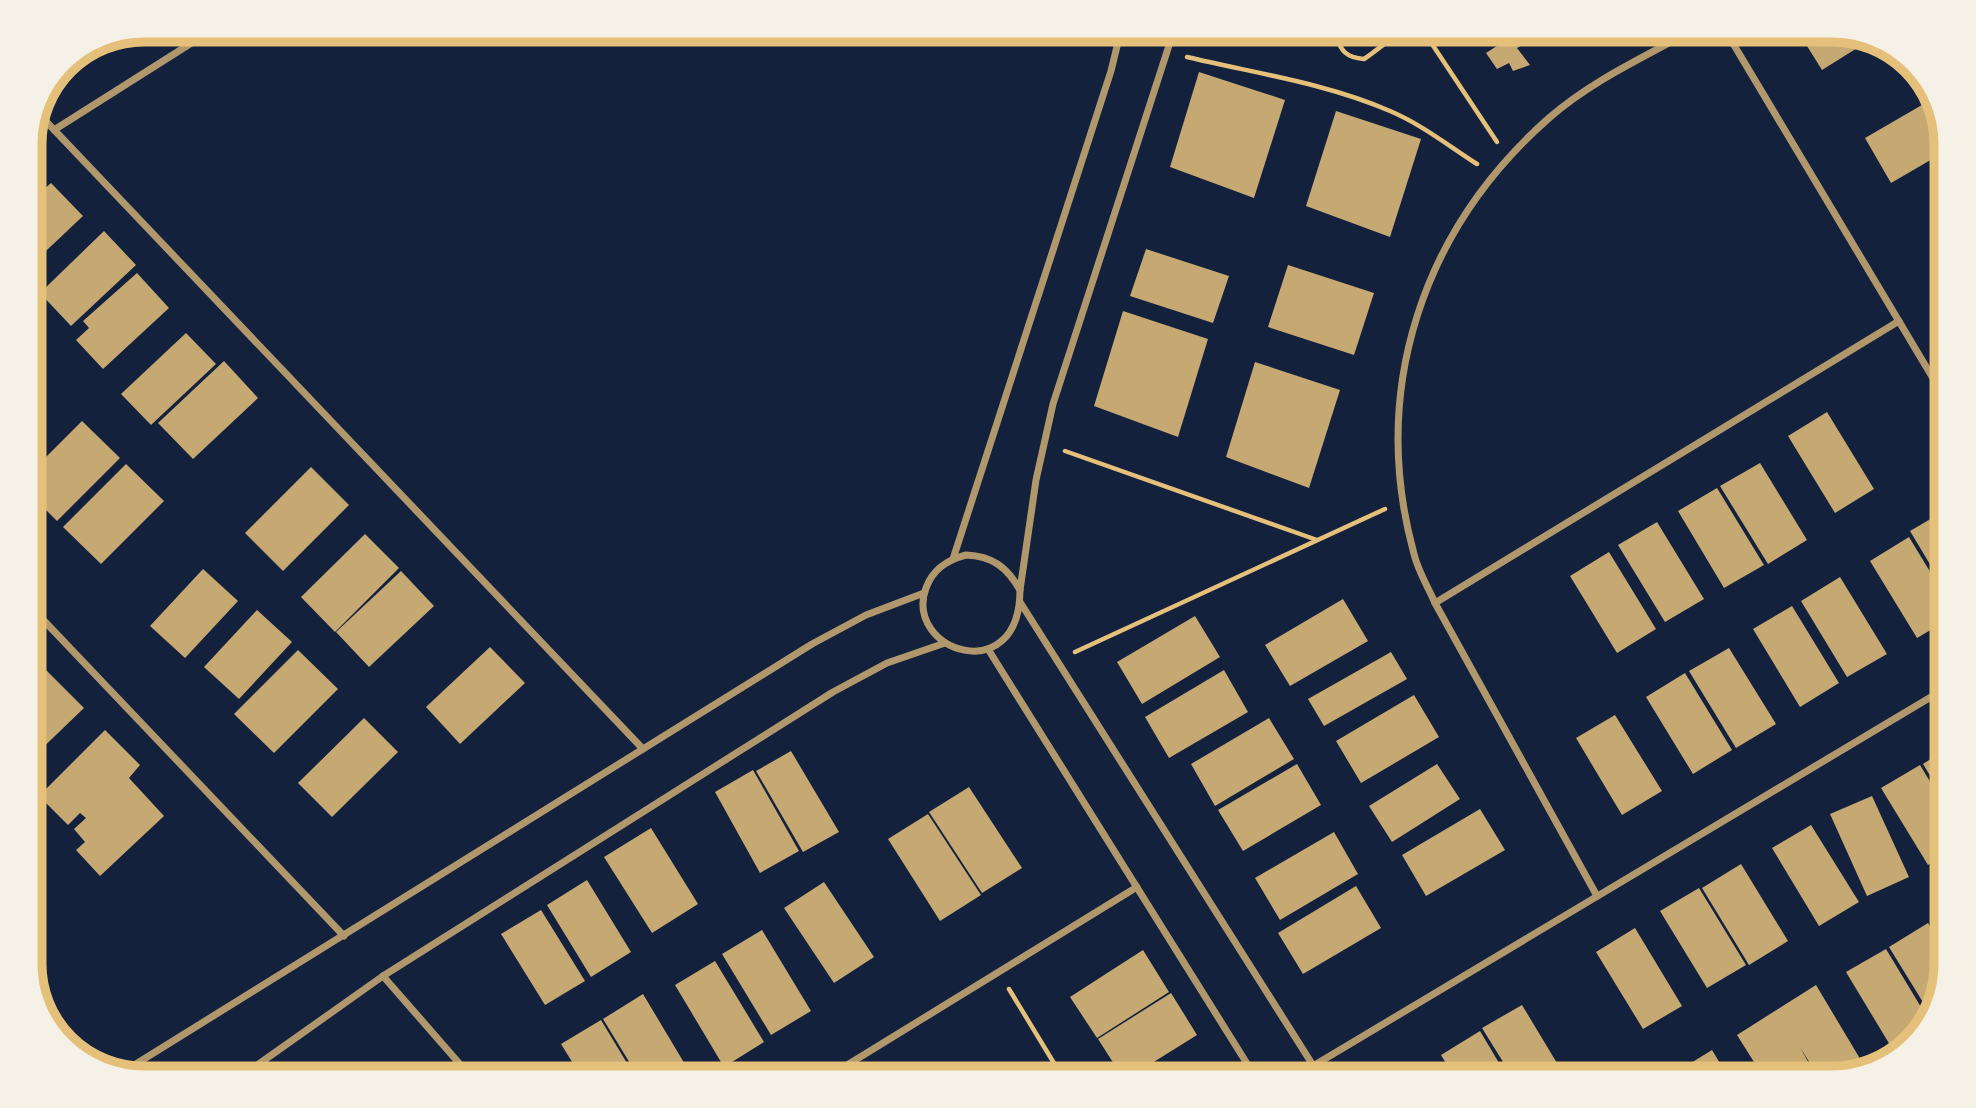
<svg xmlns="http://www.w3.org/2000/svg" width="1976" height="1108" viewBox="0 0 1976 1108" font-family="Overpass,sans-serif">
<rect width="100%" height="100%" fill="#14213d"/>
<g fill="#c6a872">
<path d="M1472,30h51l6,11 -12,7 13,17 -17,6 -4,-8 -12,6 -11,-16 14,-9 -7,-13 -16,8z"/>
<path d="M1797,30h35l38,10 -48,30z"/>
<path d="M1199,72l86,28 -31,98 -84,-31z"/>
<path d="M1934,98l12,39v14l-55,32 -26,-45z"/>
<path d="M1336,111l85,28 -31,98 -84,-31z"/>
<path d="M30,164l12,13 -12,11z"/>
<path d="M51,183l32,33 -53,50v-65z"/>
<path d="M104,231l32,34 -65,61 -31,-33z"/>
<path d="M1946,242v20l-9,-14z"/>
<path d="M1146,249l83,27 -16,47 -83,-27z"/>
<path d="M1288,265l86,28 -20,62 -86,-28z"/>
<path d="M137,273l32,35 -66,61 -27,-29 13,-12 -6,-7z"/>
<path d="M1123,311l85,28 -30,98 -84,-31z"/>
<path d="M186,333l30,31 -65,61 -30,-31z"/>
<path d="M224,361l34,37 -65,61 -35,-36z"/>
<path d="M1255,362l85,28 -31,98 -83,-31z"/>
<path d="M1827,412l47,77 -39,24 -47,-77z"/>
<path d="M82,421l38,37 -63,63 -27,-27v-21z"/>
<path d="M1760,463l47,77 -39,24 -48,-78z"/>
<path d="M126,464l38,37 -63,63 -38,-37z"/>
<path d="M311,467l38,38 -66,66 -38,-38z"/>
<path d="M1717,488l47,77 -40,23 -46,-77z"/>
<path d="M1946,510v81l-36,-60z"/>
<path d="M1657,522l47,77 -39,23 -47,-77z"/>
<path d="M365,534l34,34 -64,64 -34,-35z"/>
<path d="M1909,537l37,61v23l-29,17 -47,-77z"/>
<path d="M1609,552l47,77 -39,24 -47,-77z"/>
<path d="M203,569l35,32 -53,57 -35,-32z"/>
<path d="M401,571l33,35 -65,61 -33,-35z"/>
<path d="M1840,577l47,77 -40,23 -46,-76z"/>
<path d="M1343,599l25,42 -78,45 -25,-41z"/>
<path d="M1792,606l47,77 -39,24 -47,-78z"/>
<path d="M257,610l35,32 -53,57 -35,-32z"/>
<path d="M1195,616l25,41 -78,47 -25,-42z"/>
<path d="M490,647l35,36 -65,61 -34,-37z"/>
<path d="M1729,648l47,76 -40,24 -47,-77z"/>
<path d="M298,650l40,39 -64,64 -40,-39z"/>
<path d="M1391,652l16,27 -83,47 -16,-27z"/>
<path d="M30,654l54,54 -54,52z"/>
<path d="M1224,670l24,42 -79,46 -24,-41z"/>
<path d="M1685,673l47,77 -39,24 -47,-77z"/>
<path d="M1414,695l25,42 -78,46 -25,-42z"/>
<path d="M1615,715l47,76 -40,24 -46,-77z"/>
<path d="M364,718l34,34 -66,65 -34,-34z"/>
<path d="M1269,718l25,41 -79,47 -24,-42z"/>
<path d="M105,730l35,35 -11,13 35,38 -64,60 -24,-26 9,-8 -11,-13 12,-11 -6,-5 -12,12 -29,-29z"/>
<path d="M1946,749v53l-23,-38z"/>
<path d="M791,751l48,81 -36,20 -47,-81z"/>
<path d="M1297,764l24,41 -78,46 -25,-41z"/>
<path d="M1437,764l23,35 -68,43 -23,-36z"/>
<path d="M1920,765l26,43v46l-18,11 -47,-77z"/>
<path d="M753,770l46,81 -39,22 -45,-81z"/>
<path d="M969,787l53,81 -40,25 -53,-81z"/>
<path d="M1872,796l37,81 -42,19 -37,-82z"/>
<path d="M1480,809l25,41 -79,46 -24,-41z"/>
<path d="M928,814l53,81 -41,26 -52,-82z"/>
<path d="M1811,825l48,77 -40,24 -47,-78z"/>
<path d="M651,828l47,76 -46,29 -48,-76z"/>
<path d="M1334,832l24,42 -78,46 -25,-42z"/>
<path d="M1741,864l47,77 -39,24 -47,-77z"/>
<path d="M587,880l44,72 -40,25 -44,-72z"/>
<path d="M824,882l50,75 -40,26 -50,-75z"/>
<path d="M1356,886l25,42 -78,46 -25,-41z"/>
<path d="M1699,888l47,77 -39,23 -47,-77z"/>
<path d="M541,910l44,71 -40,24 -44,-71z"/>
<path d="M1928,923l18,29v12l-14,53 -43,-70z"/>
<path d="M1635,928l47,78 -39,23 -47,-77z"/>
<path d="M762,930l49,81 -40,24 -49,-81z"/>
<path d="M1886,949l44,73 -14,14 -23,14 -47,-78z"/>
<path d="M1143,950l26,42 -72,46 -27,-41z"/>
<path d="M715,961l49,81 -40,25 -49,-82z"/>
<path d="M1816,985l46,77 -23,14 -20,2 -19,-31 17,31h-53l-27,-43z"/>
<path d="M1171,993l26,42 -69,43h-5l-25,-39z"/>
<path d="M643,994l49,82 -4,2h-49l-36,-59z"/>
<path d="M1522,1005l44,73h-53l-31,-50z"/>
<path d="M601,1020l35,58h-54l-21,-34z"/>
<path d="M1480,1031l28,47h-53l-14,-23z"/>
<path d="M1712,1050l17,28h-53l-3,-4z"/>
</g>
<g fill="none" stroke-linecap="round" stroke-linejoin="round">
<g stroke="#e5c07b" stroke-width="4.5">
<path d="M1332,30c9,18 10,27 32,29 20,-13 38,-35 62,-24l71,107"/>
<path d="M1187,57c67,16 139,26 203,54 31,13 59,35 87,53"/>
<path d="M1065,451l252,89"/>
<path d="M1075,652l310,-143"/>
<path d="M1009,989l54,89"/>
</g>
<g stroke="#b1986c" stroke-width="7">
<path d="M1725,30l221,370"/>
<path d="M40,115l603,634"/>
<path d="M54,130l158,-100"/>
<path d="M966,555c26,1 41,12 54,35 0,100 -117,61 -94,-2 7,-19 21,-28 40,-33z"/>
<path d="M953,559l158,-488 10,-41"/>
<path d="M1020,590l16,-110 17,-76 121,-374"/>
<path d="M1020,602l301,476"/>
<path d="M1435,603l464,-282"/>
<path d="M30,606l314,330"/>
<path d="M988,649l268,429"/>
<path d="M1597,896l-162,-293c-7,-16 -17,-32 -21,-49 -45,-164 8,-324 135,-436 42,-37 95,-61 144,-88"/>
<path d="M383,976l89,102"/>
<path d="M1313,1066l633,-378"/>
<path d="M123,1072l689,-428 54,-29 58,-22"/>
<path d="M239,1078l144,-102 450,-284 54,-29 58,-20"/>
<path d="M826,1078l311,-191"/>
</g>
</g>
<path d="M0 0H1976V1108H0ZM144 42H1832A102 102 0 0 1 1934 144V964A102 102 0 0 1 1832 1066H144A102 102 0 0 1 42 964V144A102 102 0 0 1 144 42Z" fill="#f6f1e7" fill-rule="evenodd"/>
<path fill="none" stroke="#e5c07b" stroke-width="9" d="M144 42H1832A102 102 0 0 1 1934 144V964A102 102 0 0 1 1832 1066H144A102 102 0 0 1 42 964V144A102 102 0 0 1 144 42Z"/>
</svg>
